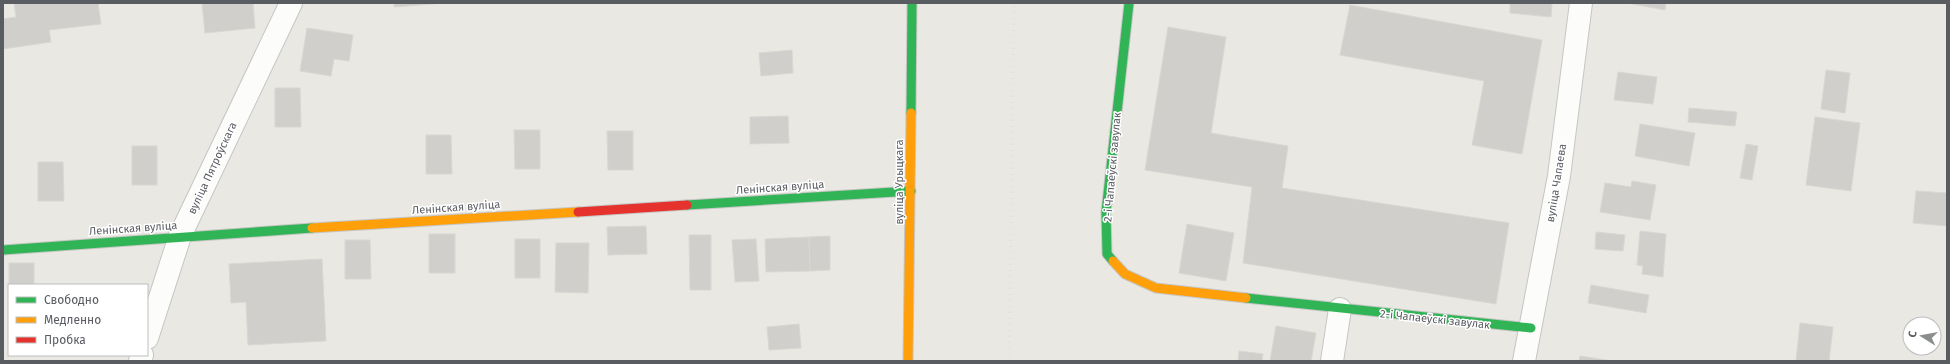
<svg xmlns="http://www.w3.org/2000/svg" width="1950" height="364" viewBox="0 0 1950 364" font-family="'Fira Sans',sans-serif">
<rect width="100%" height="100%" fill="#e9e8e3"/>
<g fill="#d0cfcc" stroke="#d8d7d2">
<path d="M14,3h84l3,21 -52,6 2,12 -48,7v-30l13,-2z"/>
<path d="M202,3h51l2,25 -50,5z"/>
<path d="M394,3h50l-50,4z"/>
<path d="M1510,3h42l-1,14 -41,-4z"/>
<path d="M1627,3h39l-1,7z"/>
<path d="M1350,5l192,35 -20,114 -50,-9 12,-64 -144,-26z"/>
<path d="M1168,27l58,10 -15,96 77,13 -6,42 227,35 -13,81 -253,-41 9,-76 -107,-17z"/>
<path d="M307,28l46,7 -4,26 -15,-2 -3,17 -31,-5z"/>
<path d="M792,50l1,23 -32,3 -2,-23z"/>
<path d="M1826,70l24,3 -5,40 -24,-4z"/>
<path d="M1618,72l39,5 -4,27 -39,-4z"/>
<path d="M275,88h25l1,39h-26z"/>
<path d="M1689,108l48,4 -2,14 -47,-4z"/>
<path d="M788,116l1,27 -39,1v-27z"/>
<path d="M1815,117l45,6 -9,68 -45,-6z"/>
<path d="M1640,124l55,9 -6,33 -54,-10z"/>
<path d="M514,130h26v39h-25z"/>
<path d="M607,131h26v39h-25z"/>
<path d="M426,135h25l1,39h-26z"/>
<path d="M1746,144l12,2 -6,34 -12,-2z"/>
<rect x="132" y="146" width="25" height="39"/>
<path d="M38,162h25l1,39h-26z"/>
<path d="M1632,181l24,4 -6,35 -50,-8 5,-29 26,4z"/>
<path d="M1916,191l31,2v33l-34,-3z"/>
<path d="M1187,224l47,9 -8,48 -47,-8z"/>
<path d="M646,226l1,28 -39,1 -1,-28z"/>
<path d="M1640,231l26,3 -3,43 -21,-3 1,-8 -6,-1z"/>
<path d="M1596,232l29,3 -2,16 -28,-2z"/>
<rect x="429" y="234" width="26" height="39"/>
<path d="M689,235h22v55h-21z"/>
<path d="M830,236v34l-20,1 -1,-34z"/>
<path d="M809,237l1,34 -44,1 -1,-33z"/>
<rect x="515" y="239" width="25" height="39"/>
<path d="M756,239l3,42 -24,1 -3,-42z"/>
<path d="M345,240h25l1,39h-26z"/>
<path d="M556,243h33l-1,50 -33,-1z"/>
<path d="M322,259l4,82 -78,4 -2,-43 -15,1 -2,-39z"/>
<path d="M9,263h25v22h-25v14z"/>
<path d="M1591,285l58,10 -3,18 -58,-10z"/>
<path d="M1800,323l33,4 -4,34h-33z"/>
<path d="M799,324l2,24 -32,2 -2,-23z"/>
<path d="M1276,326l40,7 -5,28h-41z"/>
<path d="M1239,351l24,3 -1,7h-24z"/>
<path d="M1580,356l33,5h-34z"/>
</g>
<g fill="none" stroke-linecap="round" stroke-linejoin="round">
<g stroke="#c5c5c4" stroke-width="24">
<g id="street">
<path d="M147,338l33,-102 111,-233"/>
<path d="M140,361l2,-6"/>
<path d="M1332,361l8,-52"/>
<path d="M1524,361l35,-185 22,-173"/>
</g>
</g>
<g stroke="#c6c6c5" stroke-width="11">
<g id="fast">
<path d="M911,113l1,-110"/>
<path d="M687,205l224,-14"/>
<path d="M3,250l309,-22"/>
<path d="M1113,261l-6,-7 -1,-42 23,-209"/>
<path d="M1246,298l285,30"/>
</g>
</g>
<g stroke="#c6c6c5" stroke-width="11">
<g id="slow">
<path d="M312,228l266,-16"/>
<path d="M1113,261l12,13 31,14 90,10"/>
<path d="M908,361l3,-248"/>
</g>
</g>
<g stroke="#c6c6c5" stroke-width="11">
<path id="jam" d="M578,212l109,-7"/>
</g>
<use href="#street" stroke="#fcfcfb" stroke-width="22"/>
<use href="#fast" stroke="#30b455" stroke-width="9"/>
<use href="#slow" stroke="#ff9f0a" stroke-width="9"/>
<use href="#jam" stroke="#e5322d" stroke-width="9"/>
<path stroke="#e1e2e1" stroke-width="3" stroke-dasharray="1 5" stroke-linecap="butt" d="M1009,361l5,-358"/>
</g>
<g text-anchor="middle" stroke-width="3" stroke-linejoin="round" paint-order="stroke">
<g font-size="11" fill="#595c61" stroke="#fff">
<text transform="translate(1112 167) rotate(-85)" y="4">2-і Чапаеўскі завулак</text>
<text transform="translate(212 168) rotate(-65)" y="4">вуліца Пятроўскага</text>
<text transform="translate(899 182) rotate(-90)" y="4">вуліца Урыцкага</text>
<text transform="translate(1556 183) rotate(-81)" y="4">вуліца Чапаева</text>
<text transform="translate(780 187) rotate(-4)" y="4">Ленінская вуліца</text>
<text transform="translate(456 207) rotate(-4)" y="4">Ленінская вуліца</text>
<text transform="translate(133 228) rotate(-4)" y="4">Ленінская вуліца</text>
<text transform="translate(1435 319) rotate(6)" y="4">2-і Чапаеўскі завулак</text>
</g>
</g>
<rect width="1950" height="364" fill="none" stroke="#595c61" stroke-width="8"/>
<rect x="8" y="284" width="140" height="72" fill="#ffffff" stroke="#bdbec0"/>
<rect x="16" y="297" width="20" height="6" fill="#30b455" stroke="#bdbec0"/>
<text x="44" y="304" font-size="12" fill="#595c61">Свободно</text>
<rect x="16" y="317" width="20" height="6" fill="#ff9f0a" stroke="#bdbec0"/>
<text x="44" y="324" font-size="12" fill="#595c61">Медленно</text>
<rect x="16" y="337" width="20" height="6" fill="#e5322d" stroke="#bdbec0"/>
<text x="44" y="344" font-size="12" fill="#595c61">Пробка</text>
<g transform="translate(1922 336) rotate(281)"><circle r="19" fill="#ffffff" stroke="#bdbec0"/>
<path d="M0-3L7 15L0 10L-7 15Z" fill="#8b8d8e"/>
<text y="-6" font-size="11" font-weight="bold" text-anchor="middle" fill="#595c61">С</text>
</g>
</svg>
